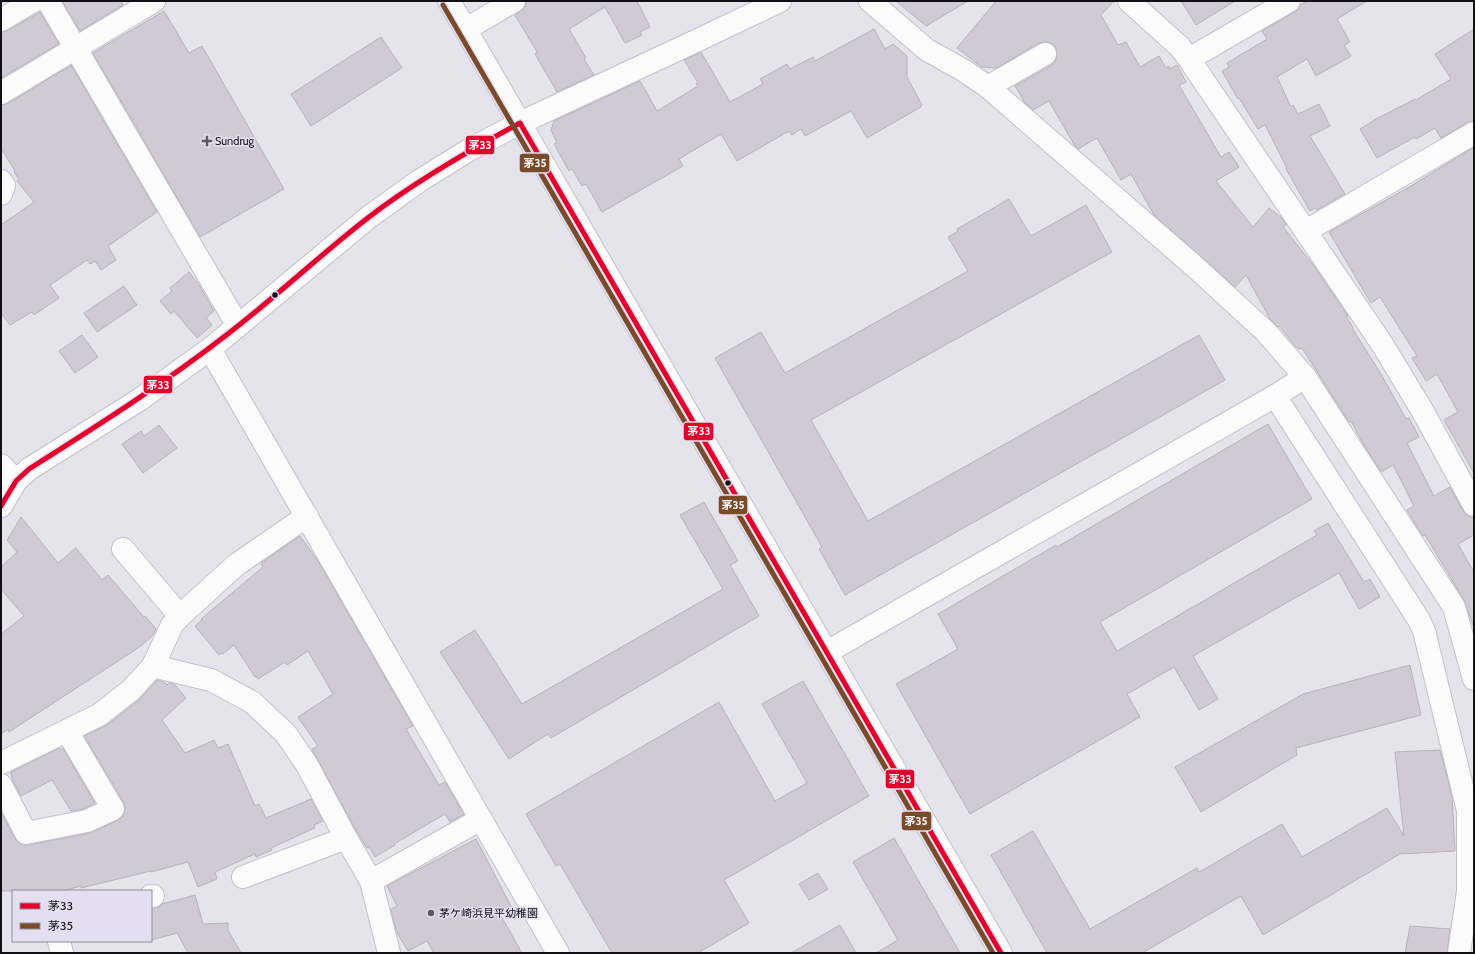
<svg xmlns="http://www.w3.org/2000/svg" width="1475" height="954" viewBox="0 0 1475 954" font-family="Cabin,'Noto Sans JP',sans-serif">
<rect width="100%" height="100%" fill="#e5e3ec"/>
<g fill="#cfcad5" stroke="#b6b3ba">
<path d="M62,1h59l2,4 -43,26z"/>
<path d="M526,1h111l13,26 -10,5 2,3 -17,8 -20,-36 -36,22 17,29 -2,1 10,16 -37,17 -22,-38 2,-2 -22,-37 10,-7z"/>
<path d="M896,1h72l-42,25z"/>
<path d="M996,1h118l-13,14 17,30 8,-3 14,25 19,-11 7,12 3,-2 1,3 7,-4 9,17 -7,3 42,72 8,-5 10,15 -23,14 37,46 16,-19 13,10 4,7 -3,2 31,39 34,50 -2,1 7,10 -1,1 29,46 25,45 3,-1 10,19 -12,6 27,53 16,-9 13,24 5,5 6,1v18l-16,9 16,28v56l-10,-28 -39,-65 -2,1 -16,-26 7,-4 -21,-41 -12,7 -19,-30 -11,-21 -2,1 -47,-74 -3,1 -2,-2h-1l-17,-21 -1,1 -8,-8 -24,-44 -11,12 -81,-72 -23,-41 -10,6 -24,-42 -19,11 -3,-3 -26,-45 -16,9 -8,-7 -10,-17 37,-21 4,-5 1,-6 -1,-7 -5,-4 -6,-1 -6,1 -42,25 -16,-1 -24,-19z"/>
<path d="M1181,1h54l-39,24z"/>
<path d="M1308,1h59l-30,18 13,23 -6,3 7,11 -35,20 -9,-17 -30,18 14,30 2,-2 5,9 21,-10 11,22 -20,10 35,58 -28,16 -2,-2 -5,3 -24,-42 1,-1 -22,-43 -7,4 -19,-31 -1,1 -16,-28 7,-4 -2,-4 40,-24 -5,-8 33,-19 5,-7z"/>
<path d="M164,11l25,42 13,-7 82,143 -84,48 -107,-184z"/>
<path d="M40,12l19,32 -58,34v-46l6,-1z"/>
<path d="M874,29l11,20 8,-5 14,12v21l15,28 -2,1 1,1 -54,31 -16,-27 -46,25 -4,-7 -9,6 -3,-4 -52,30 -16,-27 -42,25 4,7 -81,46 -16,-28 -4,2 -10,-17 -3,2 -15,-27 3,-1 -6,-13 3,-9 86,-40 17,30 41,-25 -2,-2 2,-1 -14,-23 17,-8 29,50 33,-18 -3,-5 27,-15 3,5 23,-12 2,4z"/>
<path d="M1474,29v92l-6,1 -27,16 -6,-10 -19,11 -1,-2 -38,21 -17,-29 16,-10 39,-20 1,1 35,-21 -16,-25z"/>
<path d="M381,37l21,31 -91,58 -20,-32z"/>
<path d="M71,65l86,147 -49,34 8,14 -15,10 -6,-9 -5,3 -3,-4 -37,25 9,13 -25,17 -2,-3 -22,13 -9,-12v-88l33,-23 -17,-21 2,-2 -5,-7 1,-1 -14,-23v-43l6,-1z"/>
<path d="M1474,147v326l-30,-53 14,-8 -21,-38 -11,7 -14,-23 5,-2 -37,-59 -9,6 -42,-71 82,-46z"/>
<path d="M1009,199l22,37 55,-31 26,47 -301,168 57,101 331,-186 26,45 -380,215 -26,-46 3,-2 -107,-189 46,-26 24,41 183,-102 -20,-34 10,-6 -1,-2z"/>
<path d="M189,272l10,13 15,26 -8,7 6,7 -15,13 -23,-27 -3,3 -11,-13 12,-10 -2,-3z"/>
<path d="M124,286l13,19 -40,27 -13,-19z"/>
<path d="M82,335l16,22 -23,16 -16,-22z"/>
<path d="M1268,424l44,75 -212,123 17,29 200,-116 -3,-4 14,-8 36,59 6,-3 10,18 -21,12 -20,-36 -146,83 25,43 -19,11 -25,-43 -47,27 13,23 -170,97 -74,-130 62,-35 -20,-35 118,-69 1,2z"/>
<path d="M159,425l18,23 -34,25 -21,-29 19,-13 3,5z"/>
<path d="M704,502l34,59 -8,4 29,51 -208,122 -3,-4 -39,25 -69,-107 35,-22 47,74 201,-115 -43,-74z"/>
<path d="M21,517l37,46 18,-15 26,32 6,-5 36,42 1,-1 11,13 -3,6 -12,11 -132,86 -1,-3 -7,5v-100l23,-18 -23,-27v-22l16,-15 -10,-12z"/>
<path d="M300,536l18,25 95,165 -7,3 33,56 6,-3 19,32 -14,8 -5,-8 -51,30 1,1 -20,12 -6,-10 -2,1 -14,-23 -41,-76 6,-3 -20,-29 35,-23 -25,-43 -21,14 -2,-3 -27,17 -2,-3 -1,1 -21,-32 -11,9 -1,-1 -3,2 -24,-29 7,-6 -1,-1 62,-52 -2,-4z"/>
<path d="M1410,665l11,50 -125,33 1,7 -96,57 -26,-45 128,-73z"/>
<path d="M157,680l7,2 3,3 2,-2 5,1 12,14 -24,22 23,33 29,-13 4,8 10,-4 27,62 4,-2 7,14 45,-19 12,22 -9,4 1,3 -44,20 1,2 -16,7 -1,-3 -40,18 2,7 -19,8 -10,-25 -37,10v-1l-70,17v-2l-19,5h-61v-79l14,27 6,5 7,1 62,-12 28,-13 5,-4 2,-6 -1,-7 -40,-67 23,-11 32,-25z"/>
<path d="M803,681l66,115 -145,84 25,43 -51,30h-86l-52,-89 -4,2 -30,-52 193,-112 56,99 32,-18 -45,-79z"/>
<path d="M59,748l1,2 3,-2 32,55 -12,6 -12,2 -19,-31 -31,16 -9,-17 -1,-7z"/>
<path d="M1440,750l12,46 3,55 -55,3 -137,81 -22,-39 -99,57h-95l-56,-98 42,-24 57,98 107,-61 2,4 83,-48 20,33 85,-49 17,28 -9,-84z"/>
<path d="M894,838l66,115h-84l22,-13 -45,-78z"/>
<path d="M476,839l36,69 -12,6 22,39h-88l-7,-12 -19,10 -12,-20 -5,-22 6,-3 -10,-20z"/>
<path d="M818,873l10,16 -19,11 -10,-16z"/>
<path d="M195,895l8,29 25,-1v7l13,23h-53l-11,-20 -26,7v-32l8,-1 3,-3z"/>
<path d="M840,925l16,28h-65z"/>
<path d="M1410,926l40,3 -3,24h-42z"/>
</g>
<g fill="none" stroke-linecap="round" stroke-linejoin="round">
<g stroke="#c2c0c8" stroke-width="24">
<g id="minor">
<path d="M48,1l190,325"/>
<path d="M449,1l552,952"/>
<path d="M870,1l57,49 36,20 25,17 206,179 72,66 39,45 149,230 20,72"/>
<path d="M1129,1l51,46 9,12 193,285 40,66 52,95"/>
<path d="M1,20l32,-19"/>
<path d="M466,29l48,-28"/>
<path d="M1189,59l100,-58"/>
<path d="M988,87l57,-33"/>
<path d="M1,93l153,-92"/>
<path d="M1,181l3,4 -3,9"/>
<path d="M1306,231l168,-98"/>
<path d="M210,349l348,604"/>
<path d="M1275,396l144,224 5,11 44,180v80l-9,62"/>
<path d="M1,465l15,16"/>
<path d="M1,506l15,-25 13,-12 110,-69 71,-51 159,-132 50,-36 50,-31 51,-27 178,-83 82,-39"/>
<path d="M123,549l57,67"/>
<path d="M827,652l448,-256 30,-19"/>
<path d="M153,666l58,14 41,22 34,32 21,31 39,73 25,43 18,72"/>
<path d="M1,763l98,-48 32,-25 22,-24 19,-41 8,-9 56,-51 71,-49"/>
<path d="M1,785l25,48 61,-12 26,-12 -46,-78"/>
<path d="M243,877l103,-39"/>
<path d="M371,881l110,-62"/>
<path d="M151,896h2"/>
<path d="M59,941l3,12"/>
</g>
</g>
<use href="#minor" stroke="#fbfbfc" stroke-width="22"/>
<g stroke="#e3dff0" stroke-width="8">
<path id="bus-1" d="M1,506l15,-25 13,-12c68,-43 136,-86 200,-136 48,-37 92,-79 140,-116 47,-36 99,-66 151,-94l481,830"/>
</g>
<g stroke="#e3dff0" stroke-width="8">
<path id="bus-2" d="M443,5l550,948"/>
</g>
<use href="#bus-1" stroke="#e4002b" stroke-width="5"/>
<use href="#bus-2" stroke="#7a4b2a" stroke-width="5"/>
</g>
<g fill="#5c5a61" stroke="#e3dff0" stroke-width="1.5">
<path d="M205 135h4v4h4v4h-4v4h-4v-4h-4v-4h4z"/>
<circle cx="431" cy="913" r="4"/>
</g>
<g fill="#121016" stroke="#e3dff0" stroke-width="1.5">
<circle cx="275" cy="295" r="3.5"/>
<circle cx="728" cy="483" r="3.5"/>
</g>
<g text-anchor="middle" stroke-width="3" stroke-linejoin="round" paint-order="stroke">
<g font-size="11" fill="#121016" stroke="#e3dff0" text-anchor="start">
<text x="215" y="145">Sundrug</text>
<text x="439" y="917">茅ケ崎浜見平幼稚園</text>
</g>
</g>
<g stroke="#e3dff0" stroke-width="1.5">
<rect x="465" y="135" width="30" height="20" rx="4" fill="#e4002b"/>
<rect x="519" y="153" width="31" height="20" rx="4" fill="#7a4b2a"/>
<rect x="143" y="375" width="30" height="19" rx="4" fill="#e4002b"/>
<rect x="683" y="422" width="31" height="19" rx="4" fill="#e4002b"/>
<rect x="718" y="495" width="30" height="20" rx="4" fill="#7a4b2a"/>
<rect x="885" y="769" width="30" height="20" rx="4" fill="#e4002b"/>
<rect x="901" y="811" width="31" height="20" rx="4" fill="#7a4b2a"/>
</g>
<g font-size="11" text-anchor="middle" font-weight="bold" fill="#fff">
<text x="480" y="149">茅33</text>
<text x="535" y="167">茅35</text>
<text x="158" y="389">茅33</text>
<text x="699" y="435">茅33</text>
<text x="733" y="509">茅35</text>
<text x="900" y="783">茅33</text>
<text x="916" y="825">茅35</text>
</g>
<rect width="1475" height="954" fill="none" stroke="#121016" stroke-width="4"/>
<rect x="12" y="890" width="140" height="52" fill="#e3dff0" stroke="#8f8c99"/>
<rect x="20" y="903" width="20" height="6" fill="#e4002b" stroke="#8f8c99"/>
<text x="48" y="910" font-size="12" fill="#121016">茅33</text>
<rect x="20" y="923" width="20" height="6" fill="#7a4b2a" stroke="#8f8c99"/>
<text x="48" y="930" font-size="12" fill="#121016">茅35</text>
</svg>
